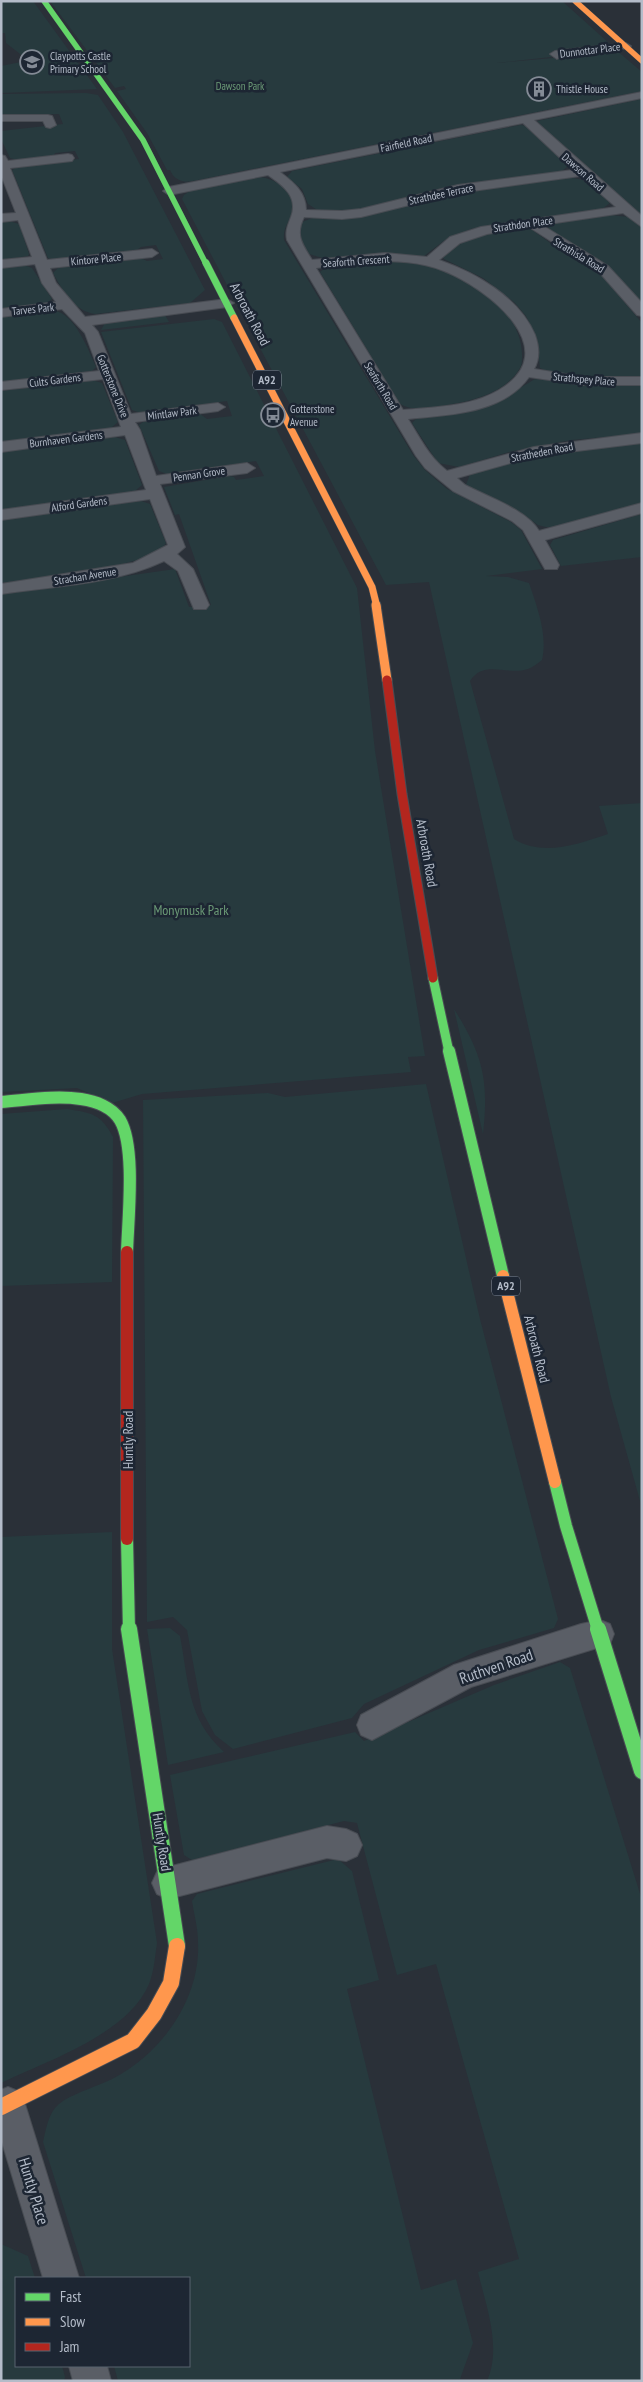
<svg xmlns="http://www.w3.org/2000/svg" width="643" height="2382" font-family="'PT Sans Narrow',sans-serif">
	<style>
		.green { fill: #273a3e }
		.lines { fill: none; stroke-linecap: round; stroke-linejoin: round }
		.street-casing { stroke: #484c53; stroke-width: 2 }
		.fast-far4-casing { stroke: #484c53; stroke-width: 6 }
		.fast-far3-casing { stroke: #484c53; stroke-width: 8 }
		.fast-far2-casing { stroke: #484c53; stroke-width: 11 }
		.fast-far1-casing { stroke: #484c53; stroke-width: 14 }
		.fast-casing { stroke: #484c53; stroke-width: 18 }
		.slow-far4-casing { stroke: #484c53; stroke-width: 6 }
		.slow-far3-casing { stroke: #484c53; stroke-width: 8 }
		.slow-far2-casing { stroke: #484c53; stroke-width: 11 }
		.slow-far1-casing { stroke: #484c53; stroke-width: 14 }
		.slow-casing { stroke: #484c53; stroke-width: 18 }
		.jam-far1-casing { stroke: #484c53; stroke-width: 11 }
		.jam-casing { stroke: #484c53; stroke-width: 14 }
		.street { fill: #5a5e66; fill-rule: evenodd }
		.fast-far4 { stroke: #63d668; stroke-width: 5.5 }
		.fast-far3 { stroke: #63d668; stroke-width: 7 }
		.fast-far2 { stroke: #63d668; stroke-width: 9 }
		.fast-far1 { stroke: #63d668; stroke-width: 12 }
		.fast { stroke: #63d668; stroke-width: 16 }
		.slow-far4 { stroke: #ff974d; stroke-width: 5.5 }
		.slow-far3 { stroke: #ff974d; stroke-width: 7 }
		.slow-far2 { stroke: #ff974d; stroke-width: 9 }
		.slow-far1 { stroke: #ff974d; stroke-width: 12 }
		.slow { stroke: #ff974d; stroke-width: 16 }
		.jam-far1 { stroke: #b3261e; stroke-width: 9 }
		.jam { stroke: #b3261e; stroke-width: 12 }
		.labels { text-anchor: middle; stroke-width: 5; stroke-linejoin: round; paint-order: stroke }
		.far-street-label { font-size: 11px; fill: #b4bcc9; stroke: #1d2633 }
		.far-poi-label { font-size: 11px; fill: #b4bcc9; stroke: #1d2633; text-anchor: start }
		.far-park-label { font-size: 11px; fill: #6b9a76; stroke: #1d2633 }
		.shield { fill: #1d2633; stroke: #878f9c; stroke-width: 1 }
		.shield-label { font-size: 12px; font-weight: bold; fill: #b4bcc9 }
		.street-label { font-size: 14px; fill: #b4bcc9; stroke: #1d2633 }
		.park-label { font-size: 14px; fill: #6b9a76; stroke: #1d2633 }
		.near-street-label { font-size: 16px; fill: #b4bcc9; stroke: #1d2633 }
	</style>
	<rect width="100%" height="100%" fill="#2a3038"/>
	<path class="green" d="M1,1H33L97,89L1,93V66L21,62L24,57L6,43L5,33H1Z
		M50,1H562L610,44L561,51L551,57L497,63L553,58L616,50L642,72V91L193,181C183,183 174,180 170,170H167L147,133L117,91L126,89L124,86L115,88Z
		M86,93L98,95L123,132L205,290L190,303L95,314C74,311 63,291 53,273L59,267L141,258L147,261L163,259L156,245L141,247L134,252L56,260L48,258L12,170L19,166L79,159L75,151L55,153L53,157L18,160L10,158L1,139V131L63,124L59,114L1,115V94Z
		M642,99V216L574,158L537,121Z
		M520,125L527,126L568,166L561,172L455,186L363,209L346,211H319L308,204L302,189L287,177L292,171Z
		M260,177C277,179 300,194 292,214C288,224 283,228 284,240L413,455L425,470L447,489L511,522L521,530L542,569L486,576L508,577L529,583C537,607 548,635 542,660C538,663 533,667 528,669C507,676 484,659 470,681L514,839C543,857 578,844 608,834L599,806L642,803V1508L611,1397L429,582L386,585L252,333L263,332L260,326L249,327L182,199L184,195L190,191Z
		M567,177L584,180L610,203L602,209L471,229L445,240L424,256L359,255L326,259L309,254C302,243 296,235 302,222L315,217L363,216L442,196Z
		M611,215L628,217L642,228V303L610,268L547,229L551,223Z
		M1,221H9L19,224L29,254L28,256L1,260Z
		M519,228L531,229L553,245L597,270L642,323V377H591L547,371L540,368L537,339L526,316L515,303L483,278L444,259L443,257C470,233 485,234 519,228Z
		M365,261C400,260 437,263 468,280C495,295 523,324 522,357C522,360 522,365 520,368C507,391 477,400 452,404C436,407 416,413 400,404L320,272L329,265Z
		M24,265L32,268L52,299L45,304L1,309V268Z
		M54,311C74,312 89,351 96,367L92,371L1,382V317Z
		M165,315L169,322L101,330L105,323Z
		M214,319L222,322L357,588L375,751L425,1056L408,1057L411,1072L142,1094L112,1103L77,1088L1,1092V594L175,569L189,607L211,605L179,514L175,515L164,487L229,476L234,477L236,480L264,476L256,461L167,474L159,471L139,425L143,422L200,414L207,419L232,416L227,401L141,413L132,410L101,332Z
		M535,379L604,386L642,385V434L571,440L509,452L459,467L438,463L412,423L417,418L497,402Z
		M92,380L102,383L118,422L111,428L1,443V391Z
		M115,437L125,440L142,485L135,491L1,510V452Z
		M642,443V503L555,527H546L538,525L524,515L466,485L470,474C529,457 581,449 642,443Z
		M141,501L150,504L166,543C153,568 31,579 1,583V520Z
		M642,514V557L561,566L550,545L553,540Z
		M454,1009C483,1055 489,1080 483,1134Z
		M426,1084L480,1319L558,1619L554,1628L479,1650L364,1704L352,1718L233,1749L215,1735L202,1711L187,1630L173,1617L147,1622L143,1100L268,1093L285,1097Z
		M67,1109C92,1113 101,1114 113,1137L112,1282L1,1286V1114Z
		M112,1532V1649L157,1943C155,1956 154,1972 149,1984C128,2034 47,2061 1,2083V1537Z
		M170,1628L180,1636C189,1683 187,1718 224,1752L168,1765L147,1629Z
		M560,1662L570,1668L642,1900V2381H487C502,2347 486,2306 478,2272L519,2259L436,1964L397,1975L357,1823L344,1821L192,1860L184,1855L170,1775L355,1732L364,1741L494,1685Z
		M338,1859L352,1871L379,1980L347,1989L421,2290L456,2279L473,2343L460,2379L118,2381L114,2366H189V2278H86L43,2142C46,2130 48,2113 59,2104C71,2094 99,2086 114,2078C162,2053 201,1998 198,1942C198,1928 194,1914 192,1901L197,1894Z
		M1,2244L28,2256L35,2278H16V2366H62L65,2377L64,2381H1Z"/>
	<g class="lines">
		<g class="street-casing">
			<path id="street" d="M626,43L631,46L630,48L562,56L557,59L550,54L555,51Z
				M642,92V98L534,120L642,216V227L623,213L542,225L608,266L642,303V316L637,315L599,272L529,227L487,234L460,243L439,260C476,273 519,297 535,335C539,346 540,359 534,369L584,377H642V385H584L529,377C503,414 448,415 408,419C420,438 429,457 447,471L534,447L642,433V443L536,456L457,478L465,485C486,496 527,510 539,531L642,503V513L545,540L559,565L557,569H545L523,530L512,521L453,491L425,468L416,456L287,240C285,231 288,225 291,217C299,196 282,185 268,175L169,195L163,191L169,187ZM523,123L573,170L458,185L361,209L342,211L306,210C306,192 293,182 280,172ZM580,176L616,207L481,227L450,237L427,257L385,253L312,260C302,244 295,235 304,217L342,219L361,217L458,193ZM369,261C395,261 420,261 444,271C487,288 567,350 499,390C470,407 435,407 403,410L316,268Z
				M1,115H48L52,116L56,125L50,128L46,127L43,121H1Z
				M68,154L72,155L74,158L72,161L10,168L47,260L152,249L158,253L152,257L50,268L56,283L85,317L227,299L234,303L227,307L92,325L98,332L131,414L218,403L225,407L218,411L135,422L140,430L156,476L247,463L255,468L247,473L160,484L185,547L177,554L193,569L209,605L206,609H194L178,571L164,561C115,584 55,586 1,594V584L133,563L168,545L150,499L1,520V510L146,490L125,435L1,452V442L121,427L103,379L1,390V382L99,371L85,333L62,309L1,317V309L56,302L42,283L35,264L1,268V260L32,257L18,220L1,222V214L16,213L1,175V155L5,156L8,161Z
				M600,1620L610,1624L614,1634L610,1644L471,1687L372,1740L361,1735L357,1725L361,1715L454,1665L581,1624Z
				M327,1826L346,1829L357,1834L362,1845L357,1856L346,1861L327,1858L168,1899L157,1894L152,1883L157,1872L168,1867Z
				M8,2087L20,2092L25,2104L79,2278H43L1,2139V2090Z
				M69,2366H107L111,2381H73Z"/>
		</g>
		<g class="fast-far4-casing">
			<path id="fast-far4" d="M44,1L143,140L206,264"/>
		</g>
		<g class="fast-far3-casing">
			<path id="fast-far3" d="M206,263L234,318"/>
		</g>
		<g class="fast-far2-casing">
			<path id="fast-far2" d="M433,978L449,1052"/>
		</g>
		<g class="fast-far1-casing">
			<path id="fast-far1" d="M449,1051L503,1276
				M1,1102C27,1100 55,1095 81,1099C95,1101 112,1107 120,1120C136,1147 128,1219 127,1252
				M555,1482L566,1526L598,1630
				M127,1539L129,1630"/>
		</g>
		<g class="fast-casing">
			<path id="fast" d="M129,1629L177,1946
				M598,1629L642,1771"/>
		</g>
		<g class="slow-far4-casing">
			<path id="slow-far4" d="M575,1L642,61"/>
		</g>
		<g class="slow-far3-casing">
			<path id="slow-far3" d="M234,318L372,587L377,607"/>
		</g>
		<g class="slow-far2-casing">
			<path id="slow-far2" d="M376,605L387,680"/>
		</g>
		<g class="slow-far1-casing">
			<path id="slow-far1" d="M503,1276L555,1482"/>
		</g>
		<g class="slow-casing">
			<path id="slow" d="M1,2107L133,2041L154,2014L171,1983L177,1946"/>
		</g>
		<g class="jam-far1-casing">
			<path id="jam-far1" d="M387,680L402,794L433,978"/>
		</g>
		<g class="jam-casing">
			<path id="jam" d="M127,1252V1539"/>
		</g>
		<use href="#street" class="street"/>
		<use href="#fast-far4" class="fast-far4"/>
		<use href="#fast-far3" class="fast-far3"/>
		<use href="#fast-far2" class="fast-far2"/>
		<use href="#fast-far1" class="fast-far1"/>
		<use href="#fast" class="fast"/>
		<use href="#slow-far4" class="slow-far4"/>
		<use href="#slow-far3" class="slow-far3"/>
		<use href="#slow-far2" class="slow-far2"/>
		<use href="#slow-far1" class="slow-far1"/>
		<use href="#slow" class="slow"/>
		<use href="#jam-far1" class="jam-far1"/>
		<use href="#jam" class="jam"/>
	</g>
	<defs>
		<g id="school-ring" transform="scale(1.25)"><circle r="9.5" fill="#1d2633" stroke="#848b96" stroke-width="1.5"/><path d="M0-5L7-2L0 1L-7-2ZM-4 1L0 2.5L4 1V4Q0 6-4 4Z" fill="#848b96"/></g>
		<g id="building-ring" transform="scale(1.25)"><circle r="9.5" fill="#1d2633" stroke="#848b96" stroke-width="1.5"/><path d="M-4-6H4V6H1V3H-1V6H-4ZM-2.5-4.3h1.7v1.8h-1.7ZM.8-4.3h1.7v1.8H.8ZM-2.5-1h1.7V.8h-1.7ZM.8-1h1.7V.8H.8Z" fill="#848b96"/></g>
		<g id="bus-ring" transform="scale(1.25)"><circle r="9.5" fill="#1d2633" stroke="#848b96" stroke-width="1.5"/><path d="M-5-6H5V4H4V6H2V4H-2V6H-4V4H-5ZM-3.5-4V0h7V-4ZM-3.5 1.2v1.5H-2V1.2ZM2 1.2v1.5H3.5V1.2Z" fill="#848b96"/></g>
	</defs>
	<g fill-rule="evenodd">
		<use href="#school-ring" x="32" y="62"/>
		<use href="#building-ring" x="539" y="89"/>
		<use href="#bus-ring" x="273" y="415"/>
	</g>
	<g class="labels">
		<g class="far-street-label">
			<text transform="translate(590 50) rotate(-7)" y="4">Dunnottar Place</text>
			<text transform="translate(406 143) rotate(-12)" y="4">Fairfield Road</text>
			<text transform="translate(583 172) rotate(41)" y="4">Dawson Road</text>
			<text transform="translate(441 194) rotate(-12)" y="4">Strathdee Terrace</text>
			<text transform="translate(523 224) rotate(-8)" y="4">Strathdon Place</text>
			<text transform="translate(579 255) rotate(31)" y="4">Strathisla Road</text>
			<text transform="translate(96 259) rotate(-6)" y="4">Kintore Place</text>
			<text transform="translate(356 261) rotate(-4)" y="4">Seaforth Crescent</text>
			<text transform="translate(33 309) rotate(-6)" y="4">Tarves Park</text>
			<text transform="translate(584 379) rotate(5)" y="4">Strathspey Place</text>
			<text transform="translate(55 380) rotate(-7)" y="4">Cults Gardens</text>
			<text transform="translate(113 386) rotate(68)" y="4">Gotterstone Drive</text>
			<text transform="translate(381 386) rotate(59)" y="4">Seaforth Road</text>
			<text transform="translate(172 413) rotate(-7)" y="4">Mintlaw Park</text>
			<text transform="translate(66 439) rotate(-7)" y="4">Burnhaven Gardens</text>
			<text transform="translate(542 452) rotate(-11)" y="4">Stratheden Road</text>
			<text transform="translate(199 474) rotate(-8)" y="4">Pennan Grove</text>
			<text transform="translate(79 504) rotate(-8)" y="4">Alford Gardens</text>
			<text transform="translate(85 576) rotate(-9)" y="4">Strachan Avenue</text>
		</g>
		<g class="far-poi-label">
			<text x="50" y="60">Claypotts Castle<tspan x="50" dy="13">Primary School</tspan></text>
			<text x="556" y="93">Thistle House</text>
			<text x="290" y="413">Gotterstone<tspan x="290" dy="13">Avenue</tspan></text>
		</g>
		<g class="far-park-label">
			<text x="240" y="90">Dawson Park</text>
		</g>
		<g class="shield">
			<rect x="253" y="370.5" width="28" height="19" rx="4"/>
			<rect x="492" y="1276.5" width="28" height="19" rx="4"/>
		</g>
		<g class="shield-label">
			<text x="267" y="384">A92</text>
			<text x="506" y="1290">A92</text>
		</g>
		<g class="street-label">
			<text transform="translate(250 314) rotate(62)" y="5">Arbroath Road</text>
			<text transform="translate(427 853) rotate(80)" y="5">Arbroath Road</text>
			<text transform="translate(537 1349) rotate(76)" y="5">Arbroath Road</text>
			<text transform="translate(128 1440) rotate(-90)" y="5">Huntly Road</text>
			<text transform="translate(162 1842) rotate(81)" y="5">Huntly Road</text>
		</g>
		<g class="park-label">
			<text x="191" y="915">Monymusk Park</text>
		</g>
		<g class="near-street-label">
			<text transform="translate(496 1666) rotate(-19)" y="6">Ruthven Road</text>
			<text transform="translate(34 2191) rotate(73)" y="6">Huntly Place</text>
		</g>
	</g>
	<rect width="643" height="2382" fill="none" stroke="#b4bcc9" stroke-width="5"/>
	<rect x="15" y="2277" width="175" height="90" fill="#1d2633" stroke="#59626f"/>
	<rect x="25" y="2293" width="25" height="8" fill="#63d668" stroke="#59626f"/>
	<text x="60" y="2302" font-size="15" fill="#b4bcc9">Fast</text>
	<rect x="25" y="2318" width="25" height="8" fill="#ff974d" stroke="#59626f"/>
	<text x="60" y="2327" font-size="15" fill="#b4bcc9">Slow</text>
	<rect x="25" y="2343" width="25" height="8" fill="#b3261e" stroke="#59626f"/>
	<text x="60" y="2352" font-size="15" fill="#b4bcc9">Jam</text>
</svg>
